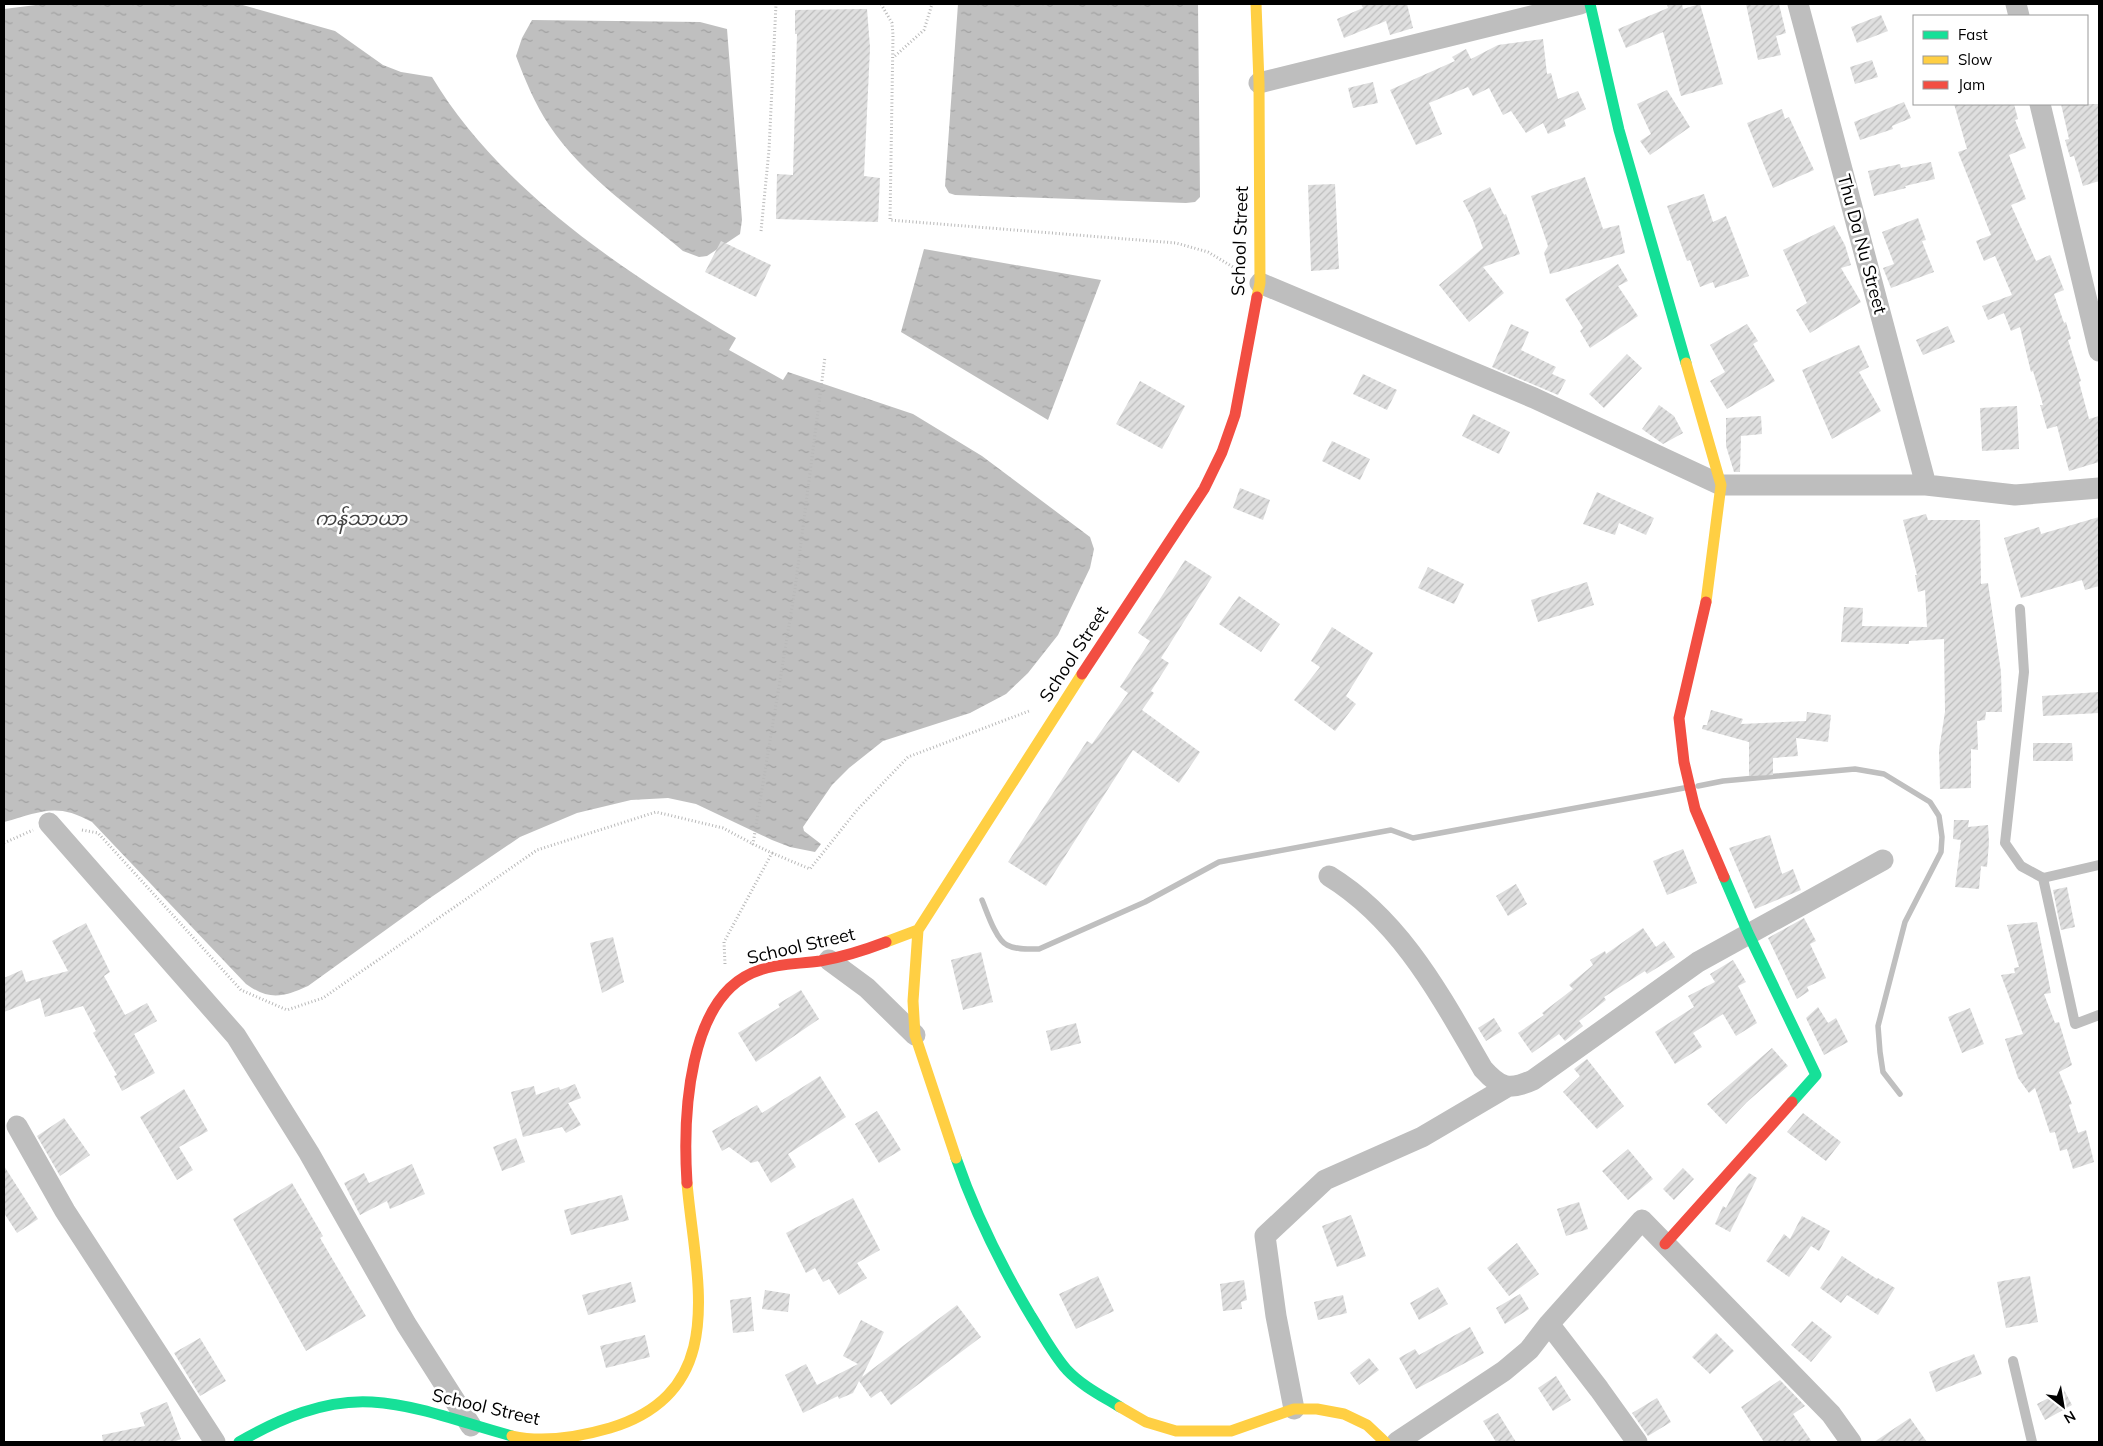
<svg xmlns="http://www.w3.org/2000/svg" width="2103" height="1446" font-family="Mulish,'Noto Sans Myanmar',sans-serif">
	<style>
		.water { fill: url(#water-ripples) }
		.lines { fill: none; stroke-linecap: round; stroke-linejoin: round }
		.stream { stroke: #bfbfbf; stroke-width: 5.5 }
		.building { fill: url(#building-hatch) }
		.path { stroke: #b9b9b9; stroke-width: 3; stroke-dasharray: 1 2.5; stroke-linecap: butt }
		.lane { stroke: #bebebe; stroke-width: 10 }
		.street { stroke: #bebebe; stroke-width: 21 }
		.fast { stroke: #16e098; stroke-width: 11 }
		.slow { stroke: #ffcf43; stroke-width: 11 }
		.jam { stroke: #f24e42; stroke-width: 11 }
		.labels { text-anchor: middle; stroke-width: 5; stroke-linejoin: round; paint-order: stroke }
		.street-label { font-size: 18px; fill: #000; stroke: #fff }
		.water-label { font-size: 19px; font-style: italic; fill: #444; stroke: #fff }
	</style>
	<defs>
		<pattern id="water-ripples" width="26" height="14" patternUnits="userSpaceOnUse" patternTransform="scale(1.25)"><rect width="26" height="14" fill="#bfbfbf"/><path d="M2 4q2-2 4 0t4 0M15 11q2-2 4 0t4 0" fill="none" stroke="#a2a2a2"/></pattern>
		<pattern id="building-hatch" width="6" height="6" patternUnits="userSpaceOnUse" patternTransform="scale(1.25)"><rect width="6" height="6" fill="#dfdfdf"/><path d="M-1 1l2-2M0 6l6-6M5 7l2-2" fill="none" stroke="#bebebe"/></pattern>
	</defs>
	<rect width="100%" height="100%" fill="#fff"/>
	<path class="water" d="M44,4H239L335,31L383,65L401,72L432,77C500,190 624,272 736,338L729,350L783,380L788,372L913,414L982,456L1090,537L1094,549L1090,568L1058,635L1028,673L1006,694L970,713L883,741L849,768L832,785L803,827L804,831L821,844L815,852L790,847L772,840L696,804L668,798L631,800L577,813L520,837L430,898L308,986C283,997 270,1001 246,984L92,822C56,802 41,812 4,822V9Z
		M958,4H1198L1200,197L1195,202L1186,203L955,195L949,193L945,186Z
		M532,20L700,22L727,29L742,220L740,234L707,256L699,257L683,251C638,213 582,175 549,125C535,104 525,80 516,56L522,38Z
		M924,249L1101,280L1048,420L901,332Z"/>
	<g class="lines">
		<path class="stream" d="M1698,786L1723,781L1855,769L1884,774L1930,802L1939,816L1942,837L1941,852L1905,922L1878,1026L1880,1052L1883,1072L1900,1094
			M982,900C987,912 996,940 1007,945C1016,950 1029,949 1039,949L1145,902L1219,862L1391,830L1413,838L1684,788"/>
	</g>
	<path class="building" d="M1361,4H1407L1413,28L1390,35L1386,21L1344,38L1337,19L1363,8Z
		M1667,4H1682L1683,9L1700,4L1723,84L1681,96L1663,32L1626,48L1618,29L1668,8Z
		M1746,4H1779L1786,33L1776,36L1781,55L1758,60Z
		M867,9L870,48L864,176L880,178L878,222L776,219L777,174L793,175L797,34H795V10Z
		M1881,15L1888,31L1857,43L1851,27Z
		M1543,39L1547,74L1551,73L1558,99L1578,91L1586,109L1564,120L1566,126L1548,134L1543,123L1526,133L1511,111L1503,115L1489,88L1473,96L1468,87L1429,103L1442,134L1416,145L1390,90L1455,61L1452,57L1466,49L1471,59L1498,45Z
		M1872,60L1878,77L1855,84L1850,67Z
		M1373,82L1378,103L1353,108L1348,88Z
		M1667,90L1690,127L1650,155L1640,141L1651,134L1637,104Z
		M1904,102L1911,118L1892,126L1893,129L1860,140L1854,122Z
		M1954,104H2014L2018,119L2015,120L2026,148L2009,155L2026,199L2011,205L2036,261L2050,255L2064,290L2054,294L2064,323L2066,322L2071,339L2068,340L2081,381L2079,382L2089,419L2099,416V462L2069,471L2057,426L2047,429L2040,405H2043L2033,371L2031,372L2020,327L2011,331L2004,313L1988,320L1982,306L2012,295L1995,256L1984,261L1976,241L1991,235L1958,152L1967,149Z
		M2061,104H2099V181L2083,186L2074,156L2070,157L2065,140L2069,139Z
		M1782,109L1785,119L1789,117L1814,170L1773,188L1747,123Z
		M1931,162L1935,179L1905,186L1906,188L1874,196L1868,171L1900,164L1901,168Z
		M1585,177L1603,229L1619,225L1625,253L1550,274L1544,253L1548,246L1531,196Z
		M1335,184L1339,269L1311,271L1308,185Z
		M1490,187L1504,215L1506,214L1520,254L1483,267L1504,293L1469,322L1439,285L1483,248L1473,220L1463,201Z
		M1704,194L1713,222L1726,216L1749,276L1715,288L1713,282L1700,287L1690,260L1687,261L1667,206Z
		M1918,218L1926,240L1922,241L1934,272L1891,288L1883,268L1894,264L1882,232Z
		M1834,225L1845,245L1851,265L1841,268L1861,302L1810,333L1796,310L1807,303L1783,250Z
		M721,241L771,265L756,297L705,272Z
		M1618,264L1628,281L1618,286L1638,316L1590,348L1580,331L1583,328L1565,299Z
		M1511,324L1529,332L1521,350L1556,367L1552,374L1566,380L1558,395L1492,367Z
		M1747,324L1758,341L1753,344L1775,381L1727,409L1710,381L1725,372L1710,345Z
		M1948,326L1955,342L1923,355L1916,340Z
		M1859,345L1869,367L1859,372L1881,411L1832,439L1802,370Z
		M1627,354L1642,368L1604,408L1589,394Z
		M1363,374L1397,390L1387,410L1353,394Z
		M1140,381L1185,406L1162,449L1116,424Z
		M1659,405L1674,416L1683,433L1663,444L1642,429Z
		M2017,406L2019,449L1982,451L1980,408Z
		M1473,414L1510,432L1499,454L1462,436Z
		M1761,416L1762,434L1741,436L1740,472H1734L1726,446V418Z
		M1332,441L1370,459L1360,480L1322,461Z
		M1240,488L1270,500L1263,520L1233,508Z
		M1597,492L1654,518L1646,535L1619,523L1615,535L1583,524Z
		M1926,514L1928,520H1980L1981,584L1988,583L2001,672L2002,712H1986L1985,720L1977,721L1978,750L1971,749V788L1940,789L1939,750L1945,712L1944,639L1909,641V644L1841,642L1844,607L1863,608L1862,626L1927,627L1925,590L1918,592L1915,575H1917L1903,520Z
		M2099,517V586L2085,590L2082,580L2021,598L2004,538L2039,527L2041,534Z
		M1185,560L1212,577L1161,658L1169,663L1151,691L1154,693L1142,710L1200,752L1179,783L1133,750L1046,886L1008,862L1087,741L1092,744L1128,693L1120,687L1150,641L1138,633Z
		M1428,567L1464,584L1454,604L1418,588Z
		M1587,582L1594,605L1538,622L1531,600Z
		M1239,596L1280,624L1261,652L1219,624Z
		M1332,627L1373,653L1346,696L1356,704L1335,731L1294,700L1320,667L1311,661Z
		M2099,692V713L2043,716L2042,696Z
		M1711,710L1743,719L1741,724L1806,721L1807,712L1831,715L1828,742L1796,738L1798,756L1773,758V775L1749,776V742L1702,729L1703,725H1707Z
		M2033,743H2072L2073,761H2033Z
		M1954,820H1969L1968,827L1988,825L1989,842L1987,867L1981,866L1979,889L1955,887L1961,840L1953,839Z
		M1770,835L1782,874L1793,869L1801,890L1755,909L1729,848Z
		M1683,849L1697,883L1667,895L1653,861Z
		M1516,884L1527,904L1508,916L1496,896Z
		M2067,887L2075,927L2061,930L2053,890Z
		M1804,918L1816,941L1810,944L1826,978L1807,987L1809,991L1797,999L1768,938Z
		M2037,922L2051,993L2044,994L2055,1023L2059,1022L2072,1065L2059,1072L2072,1104L2069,1105L2078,1133L2086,1130L2094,1162L2073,1169L2067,1149L2060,1151L2055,1132L2050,1133L2035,1088L2029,1093L2018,1078L2005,1039L2023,1034L2001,975L2015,973L2014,968L2019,967L2007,925Z
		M86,923L110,972L104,976L125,1015L147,1003L157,1021L134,1034L155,1073L122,1091L114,1076L117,1075L93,1033L96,1031L83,1006L45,1017L40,998L4,1012V978L22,970L26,982L68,971L52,941Z
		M1643,928L1656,947L1664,941L1675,957L1647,974L1645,971L1604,997L1606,1000L1579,1021L1583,1026L1565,1041L1559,1034L1532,1053L1518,1033L1544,1015L1542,1013L1573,989L1569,985L1593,965L1590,960L1605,951L1606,954Z
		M613,937L624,982L602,993L590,943Z
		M981,952L993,1002L963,1010L951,960Z
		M1733,960L1746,982L1738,986L1757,1023L1736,1036L1723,1014L1693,1033L1702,1047L1675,1064L1655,1032L1694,1007L1688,996L1715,982L1710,974Z
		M801,990L819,1019L756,1062L738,1033L780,1007L778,1004Z
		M1818,1007L1828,1023L1836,1018L1848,1042L1824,1055L1806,1018Z
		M1970,1008L1984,1044L1962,1053L1948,1017Z
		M1494,1018L1502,1031L1486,1041L1478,1028Z
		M1076,1023L1081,1043L1051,1051L1046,1031Z
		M1772,1048L1788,1066L1747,1102L1726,1124L1707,1104Z
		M1587,1059L1624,1106L1597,1129L1563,1092L1580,1076L1574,1069Z
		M820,1076L846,1117L788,1154L796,1167L771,1183L758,1161L751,1163L729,1147L722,1151L712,1131L757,1105L762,1113Z
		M575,1084L581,1098L568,1103L581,1125L566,1133L562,1127L523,1137L511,1092L534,1086L536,1095L559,1087L560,1090Z
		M184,1089L208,1131L179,1147L193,1170L177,1180L140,1117Z
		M877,1111L901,1150L879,1163L855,1124Z
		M1803,1113L1841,1142L1826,1161L1787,1132Z
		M64,1118L90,1155L60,1176L37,1136Z
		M516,1138L525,1162L502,1171L493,1147Z
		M1628,1149L1653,1179L1628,1200L1602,1171Z
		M412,1164L425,1194L390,1209L387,1201L360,1215L344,1183L364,1173L369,1183Z
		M4,1166L38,1219L17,1233L4,1213Z
		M1683,1168L1694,1179L1674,1200L1663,1189Z
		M1749,1173L1757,1178L1730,1232L1715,1224L1723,1206L1726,1208L1737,1187Z
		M292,1183L323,1236L320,1238L366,1316L306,1351L233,1219Z
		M622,1195L629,1220L571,1235L564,1210Z
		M853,1198L880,1250L857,1263L867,1278L839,1295L829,1279L823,1282L815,1268L806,1273L786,1233Z
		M1579,1202L1588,1229L1566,1236L1557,1209Z
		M1351,1215L1366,1256L1337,1267L1322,1226Z
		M1802,1216L1830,1231L1819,1251L1811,1246L1789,1277L1766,1261L1784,1234L1790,1239Z
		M1517,1243L1539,1274L1509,1296L1487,1268Z
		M1842,1256L1877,1279L1878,1278L1895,1288L1878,1315L1847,1295L1841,1303L1820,1288Z
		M1098,1276L1114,1311L1076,1329L1059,1294Z
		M2030,1276L2038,1322L2006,1328L1997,1282Z
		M1244,1280L1247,1300L1241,1302L1242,1309L1223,1311L1220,1284Z
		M631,1282L636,1302L588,1315L582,1295Z
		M1438,1287L1448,1304L1419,1320L1410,1303Z
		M765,1290L790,1294L788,1312L762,1309Z
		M1520,1294L1529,1309L1505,1324L1496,1308Z
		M1343,1295L1347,1313L1318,1320L1314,1302Z
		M751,1297L754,1331L733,1333L730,1300Z
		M957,1305L981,1337L891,1405L881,1391L871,1398L859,1381L853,1393L839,1399L838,1396L803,1413L785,1375L806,1364L817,1385L858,1364L843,1356L861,1320L884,1332L862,1377Z
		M1812,1321L1832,1337L1811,1362L1791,1345Z
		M1470,1327L1484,1353L1416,1389L1399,1358L1415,1349L1419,1355Z
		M1716,1333L1734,1351L1710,1374L1692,1357Z
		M645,1335L650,1357L606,1368L600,1346Z
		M200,1338L226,1381L200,1396L174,1353Z
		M1974,1354L1982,1374L1936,1392L1929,1372Z
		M1369,1358L1379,1370L1359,1385L1350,1373Z
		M1556,1376L1571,1400L1553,1411L1538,1388Z
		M1780,1380L1805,1406L1793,1414L1812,1442H1764L1741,1407Z
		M2064,1390L2072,1405L2045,1420L2037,1404Z
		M1657,1398L1671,1422L1648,1436L1632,1413Z
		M167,1402L181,1439L173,1442H103L102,1435L145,1426L140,1413Z
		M1498,1413L1516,1442H1496L1483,1421Z
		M1910,1418L1927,1442H1874Z"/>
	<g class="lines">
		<path class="path" d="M881,4L892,23L893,35L890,220L1176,243L1208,252L1238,270
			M895,56L924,30L932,4
			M761,231L769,150L776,4
			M82,830L98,833L241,990L287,1010L323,998L537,850L656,812L723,828L753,844
			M4,843L33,830
			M772,853L810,869L857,810L908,757L1029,711
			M725,964L724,942L772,853L753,844L795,589L825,357"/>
		<path class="lane" d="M2020,609L2024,672L2005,843L2021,866L2043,878L2099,865
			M2043,878L2075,1024L2099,1015
			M2013,1361L2032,1442"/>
		<path class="street" d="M1798,4L1926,485
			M2016,4L2019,16
			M1259,83L1580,4
			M2040,104L2099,351
			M1260,283L1534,398L1721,485H1926L2015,495L2099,488
			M49,823L236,1036L309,1153L406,1324L471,1426
			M1329,876C1402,921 1441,997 1483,1069C1500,1088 1509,1091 1533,1080L1698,962L1883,860
			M829,960L867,988L915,1035
			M17,1126L65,1211L215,1442
			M1549,1324L1599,1389L1637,1442
			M1294,1409L1276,1316L1265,1236L1325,1180L1422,1137L1507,1087
			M1397,1442L1504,1371L1529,1350L1549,1324L1642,1220L1831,1414L1851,1442"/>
		<path class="fast" d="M1590,4L1619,130L1686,363
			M1724,877L1748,933L1816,1075L1792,1102
			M956,1158C976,1216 1000,1264 1031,1316C1043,1335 1053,1354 1067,1370C1082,1386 1102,1396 1120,1407
			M239,1442C279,1419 325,1399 372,1402C420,1405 466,1424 512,1436"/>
		<path class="slow" d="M1256,4L1259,83L1260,283L1257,297
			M1686,363L1721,485L1706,602
			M918,930L913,1001L915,1035L956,1158
			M886,942L918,930L1082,674
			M1120,1407L1146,1422L1176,1431H1231L1294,1409H1317L1344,1414L1367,1425L1385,1442
			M512,1436C544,1443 579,1437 610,1428C732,1391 695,1278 687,1183"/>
		<path class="jam" d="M1706,602L1679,718L1684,762L1695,809L1724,877
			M1082,674L1204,489L1222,452L1235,415L1257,297
			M687,1183C683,1120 686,993 760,970C779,963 800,964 820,961C843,957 865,950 886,942
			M1665,1244L1792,1102"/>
	</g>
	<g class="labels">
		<g class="street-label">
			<text transform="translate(1240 241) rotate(-88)" y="6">School Street</text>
			<text transform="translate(1862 244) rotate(75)" y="6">Thu Da Nu Street</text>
			<text transform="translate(1074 654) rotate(-57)" y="6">School Street</text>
			<text transform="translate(801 946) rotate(-13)" y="6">School Street</text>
			<text transform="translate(486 1407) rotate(13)" y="6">School Street</text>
		</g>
		<g class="water-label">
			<text x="361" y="525">ကန်သာယာ</text>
		</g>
	</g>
	<rect width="2103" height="1446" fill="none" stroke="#000000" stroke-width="10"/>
	<rect x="1913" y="15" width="175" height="90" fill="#ffffff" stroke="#999999"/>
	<rect x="1923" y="31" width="25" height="8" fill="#16e098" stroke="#999999"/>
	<text x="1958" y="40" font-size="15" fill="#000000">Fast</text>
	<rect x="1923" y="56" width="25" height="8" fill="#ffcf43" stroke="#999999"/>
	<text x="1958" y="65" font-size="15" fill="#000000">Slow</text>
	<rect x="1923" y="81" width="25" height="8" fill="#f24e42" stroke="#999999"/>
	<text x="1958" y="90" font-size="15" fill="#000000">Jam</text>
	<g transform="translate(2063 1406) rotate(149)" stroke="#ffffff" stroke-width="4" paint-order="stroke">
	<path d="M0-4L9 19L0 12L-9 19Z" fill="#000000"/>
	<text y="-8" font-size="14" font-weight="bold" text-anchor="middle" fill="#000000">N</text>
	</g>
</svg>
